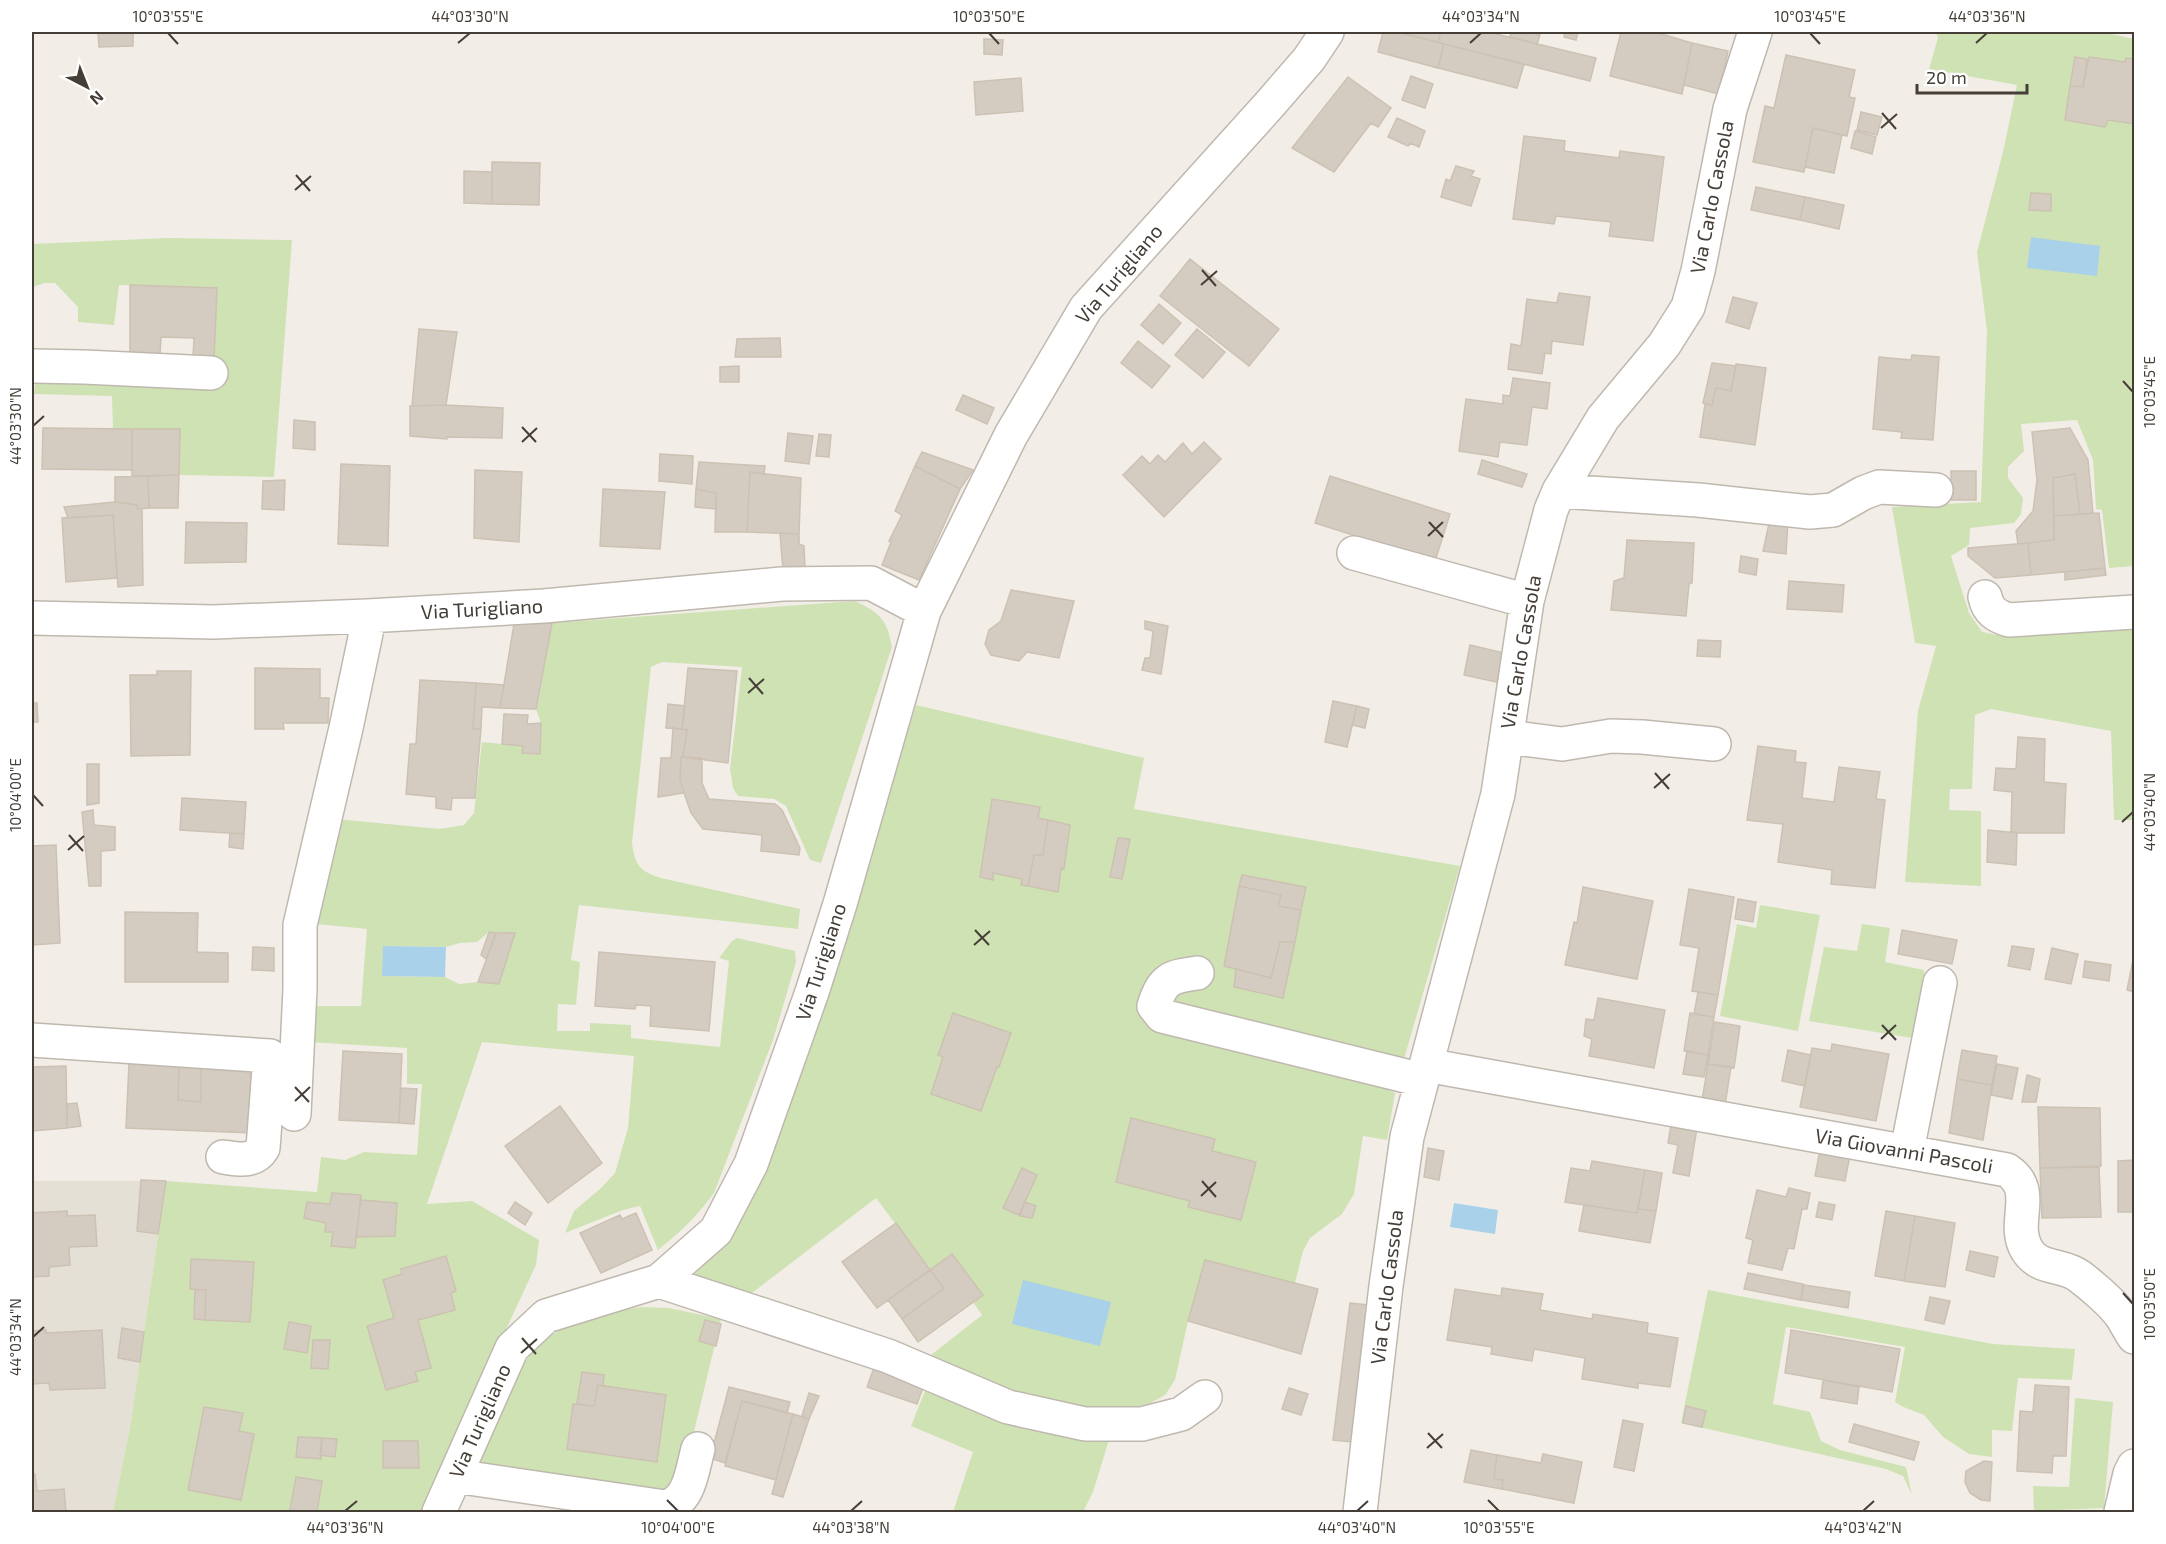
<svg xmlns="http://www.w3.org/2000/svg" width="2166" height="1544" font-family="'Exo 2',sans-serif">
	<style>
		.residential { fill: #e5e0d6 }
		.green { fill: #cfe2b4; fill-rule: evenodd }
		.water { fill: #a9d1e9 }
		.building { fill: #d5ccc1; stroke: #ccc1b2; stroke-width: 1.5 }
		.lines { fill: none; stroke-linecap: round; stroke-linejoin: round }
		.minor-casing { stroke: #bfb8ae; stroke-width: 36 }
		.minor { stroke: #fff; stroke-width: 33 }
		.ticks { fill: none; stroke: #443e37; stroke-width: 2 }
		.labels { text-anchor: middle; stroke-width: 6; stroke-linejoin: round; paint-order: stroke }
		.street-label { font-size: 20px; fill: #443e37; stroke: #fff }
		.neatline { fill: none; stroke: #443e37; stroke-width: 2 }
		.ticks-label { font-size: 15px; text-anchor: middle; fill: #443e37 }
	</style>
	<rect width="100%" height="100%" fill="#f2eee7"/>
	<path class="residential" d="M32,1181H166L130,1428L113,1512H32Z"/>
	<path class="green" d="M1936,32H2102L2134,39V566L2109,568L2102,510L2096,509L2093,460L2077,420L2021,424L2024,451L2008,467V478L2023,498L2021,514L2014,523L1970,528L1969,545L1951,556L1969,613L1982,632L1998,635L2134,622V820H2114L2111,731L1991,709L1975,715L1972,789H1950L1949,810L1981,811V886L1905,882L1918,711L1936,646L1915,643L1892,507L1981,502L1987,331L1977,252L2003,152L2017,85L1929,69L1938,38Z
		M168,238L292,240L274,477L179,475L180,429H113L112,396L34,394L36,375L225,381V363L214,359L217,288L119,285L114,325L78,322V307L55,283H45L32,287V244Z
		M855,601C880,613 887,619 892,647L821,863L810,860L786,806L774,799L738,796L733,788L730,769L742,667L662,662L651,667L632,843C635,866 640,871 661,878L800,909L798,929L579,905L571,960L580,962L576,1005L558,1004L557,1031H590V1023L631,1025V1038L720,1047L729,961L719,958L732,941L737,938L795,951L796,962L773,1040L714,1193C698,1215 680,1233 658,1250L640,1206L623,1210L565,1233L574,1211L601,1188L615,1173L628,1128L634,1056L482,1042L427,1204L472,1201L539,1240L536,1265L421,1512H113L130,1428L166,1181L317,1192L321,1157L345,1160L364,1152L417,1155L422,1084H407V1048L308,1042L309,1006H361L367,929L317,924L336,819L440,829L464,825L474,813L482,742L523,746V753L540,754L541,723L536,709L552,623ZM489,932L515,934L499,984L478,982L459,984L445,977L383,976V946L446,947L460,943L477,942Z
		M916,705L1144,758L1134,809L1460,866L1404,1059L1389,1057L1382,1087L1395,1093L1387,1140L1363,1136L1354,1194L1342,1214L1310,1238L1303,1251L1295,1283L1205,1260L1188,1321L1175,1380L1165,1395L1149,1404L1119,1412L1051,1405L922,1362L982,1315L973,1302L982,1294L952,1254L930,1270L876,1198L748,1296L691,1278L721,1248L847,930Z
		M1760,905L1820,915L1798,1031L1720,1016L1737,924L1756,928Z
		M1862,924L1890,928L1885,962L1924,970L1926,1009L1918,1039L1809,1021L1824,947L1857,951Z
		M1708,1290L1993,1344L2075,1349L2072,1380L2018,1378L2012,1431L1992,1430V1457L1969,1454L1943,1437L1924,1415L1901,1406L1895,1402L1905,1347L1786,1327L1773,1404L1810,1412L1821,1441L1840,1450L1906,1467L1912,1495L1903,1476L1886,1469L1681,1423Z
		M642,1307L669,1308L721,1319L685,1469L674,1495L480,1469V1461C497,1412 513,1358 561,1329C583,1316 616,1311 642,1307Z
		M925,1391L1078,1440H1109L1093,1492L1083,1512H953L973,1452L911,1426Z
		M2075,1398L2113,1402L2104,1508L2034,1511L2033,1486L2069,1487Z"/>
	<path class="water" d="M2031,237L2100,246L2097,276L2027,268Z
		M383,946L446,947L445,977L382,976Z
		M1454,1203L1498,1210L1495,1234L1450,1227Z
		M1023,1280L1111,1302L1100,1346L1012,1324Z"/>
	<path class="building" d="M98,32H133V46L99,47Z
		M1383,32H1397L1444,44L1438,68L1378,52Z
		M1397,32H1441L1438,42Z
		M1441,32H1488L1596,58L1590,81L1444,44L1438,42Z
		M1511,32H1527L1540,35L1537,44L1510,37Z
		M1565,32H1578L1576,40L1564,37Z
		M1621,32H1655L1692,43L1682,94L1610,76Z
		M984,39L1003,40L1002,55L984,54Z
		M1692,43L1728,51L1719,94L1684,85Z
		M1444,44L1524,64L1517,88L1438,68Z
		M1786,55L1855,70L1849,97L1855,98L1847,136L1813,128L1804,172L1753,162L1765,106L1774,108Z
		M2075,57L2087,59L2083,87L2070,86Z
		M2089,57L2125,62L2126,58L2134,59V124L2108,120L2105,127L2065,120L2070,86L2083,87Z
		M1411,76L1433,84L1425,108L1402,100Z
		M1348,77L1391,108L1378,127L1371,123L1334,172L1292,148Z
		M1021,78L1023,111L976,115L974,82Z
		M1861,112L1882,117L1877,135L1857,130Z
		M1397,118L1425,131L1419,147L1410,143L1408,146L1388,137Z
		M1813,128L1842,135L1834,173L1805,167Z
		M1855,131L1876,137L1872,154L1851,148Z
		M1524,136L1565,141L1564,151L1619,158L1620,151L1664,157L1653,241L1609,236L1611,222L1556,216L1554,224L1513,219Z
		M492,162L540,163L539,205L492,204Z
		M1456,166L1474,171L1471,176L1480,179L1471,206L1441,197L1446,179L1450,181Z
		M464,171L492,172V204L464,203Z
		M1756,187L1805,197L1800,220L1751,210Z
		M2031,193L2051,194V211L2029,210Z
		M1805,197L1844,205L1839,229L1800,220Z
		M1190,259L1279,329L1249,366L1160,296Z
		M130,285L217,288L214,359L193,358L194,338L161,337L160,355L130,353Z
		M1559,293L1590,297L1583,345L1552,341L1551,354L1545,353L1542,374L1508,369L1511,344L1521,346L1527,299L1557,303Z
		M1733,297L1757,303L1749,329L1726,322Z
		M1159,304L1181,323L1163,344L1141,325Z
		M419,329L457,332L446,405L412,406Z
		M1197,329L1225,352L1203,378L1175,355Z
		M780,338L781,357H735L737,339Z
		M1138,341L1170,366L1152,388L1121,363Z
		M1912,355L1939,357L1933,440L1901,438L1902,432L1873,429L1879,357L1911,360Z
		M1712,363L1736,366L1731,391L1716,388L1712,405L1703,403Z
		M1736,364L1766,368L1755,445L1700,437L1705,404L1712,405L1716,388L1731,391Z
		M739,366V382H720V367Z
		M1513,378L1550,383L1547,409L1532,407L1527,445L1500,442L1498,457L1459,451L1466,399L1503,404V395L1510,396Z
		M963,395L994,408L987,424L956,410Z
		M446,405L503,408L502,438L447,437V439L410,436V406Z
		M294,420L315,422V450L293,448Z
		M43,428L132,429V470L42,469Z
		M2070,428L2088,460L2093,513L2080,514L2075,474L2053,478L2054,540L2018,544L2016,531L2033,511L2037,480L2032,432Z
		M132,429H180L179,475L132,476Z
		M788,433L813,436L809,464L785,461Z
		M819,434L831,435L829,457L816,456Z
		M1204,442L1221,459L1164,517L1123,475L1142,456L1150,464L1158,455L1165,462L1183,443L1192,454Z
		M922,452L973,470L960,489L915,466Z
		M660,454L693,456L692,484L659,481Z
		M1482,460L1527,474L1522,487L1478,474Z
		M699,462L765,466L764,474L750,472L747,532H715L716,493L696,489Z
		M341,464L390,466L388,546L338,544Z
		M915,466L960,489L919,580L882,565L891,542L889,541L902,515L895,511Z
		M475,470L522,472L519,542L474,538Z
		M1951,471H1976V500H1951Z
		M750,472L801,478L799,534L747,532Z
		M2075,474L2080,514L2054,516L2053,478Z
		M179,475L178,508H149L148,476Z
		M148,476L149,508L137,509V505L115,502V477Z
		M1330,476L1450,514L1435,561L1315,523Z
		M285,480L284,510L262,509L263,481Z
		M603,489L665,492L660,549L600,546Z
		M696,489L716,493V509L695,507Z
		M115,502L137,505V509H142L143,585L118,587L113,515L68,518L64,507Z
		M2099,513L2105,568L2031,575L2028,543L2054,540V516Z
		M113,515L117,578L66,582L62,518Z
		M1770,519L1788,520L1786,554L1763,551Z
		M186,522L247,523L246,562L185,563Z
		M780,533L799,534V544L804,546L805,569L783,570Z
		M1627,540L1694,543L1692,583L1689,584L1686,616L1611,610L1614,581L1624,578Z
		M2028,543L2031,575L1995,578L1968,556V548Z
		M1741,556L1758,559L1756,575L1739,572Z
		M2105,568L2106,575L2065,580V572Z
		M1789,581L1844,585L1842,612L1787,609Z
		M1011,590L1074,601L1059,658L1027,652L1019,661L991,655L985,644L989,630L1001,621Z
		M1145,621L1168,626L1161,674L1142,670L1145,658H1150L1153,631L1145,629Z
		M552,623L536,709L500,708L514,624Z
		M1698,640L1721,641L1720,657L1697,656Z
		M1470,645L1504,653L1497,682L1464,675Z
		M255,668L320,669V698H329L328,723H283L284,729H255Z
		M688,668L737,671L728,763L683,757L687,730L682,729Z
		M157,671H191L190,755L131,756L130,675H157Z
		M420,680L476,683L473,729H481L475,798H452L451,810L436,808V797L406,794L410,744H416Z
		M476,683L504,685L500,708L482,707L481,729H473Z
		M1333,701L1357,706L1347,747L1325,742Z
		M32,703H37L38,722H32Z
		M668,704L685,706L682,729L666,728Z
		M1357,706L1369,709L1365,728L1352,725Z
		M504,714L528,715L527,724L541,723L540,754L522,753L523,746L502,744Z
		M673,728L687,730L683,757H681L680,780L684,793L658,797L661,758H671Z
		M2018,737L2045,739L2044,782L2066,784L2064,833H2017L2011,831L2012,792L1994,790L1996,768L2016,769Z
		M1758,746L1796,751L1795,762L1806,763L1802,798L1834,802L1839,767L1880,772L1876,799L1885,800L1875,888L1831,884L1832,870L1778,862L1783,824L1747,820Z
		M681,757L702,758V783L709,799L775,804L782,810L800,848L799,855L761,851L762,835L703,829L691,813L684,793L680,780Z
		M87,764H99V803L87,805Z
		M182,798L246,802L244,834L180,830Z
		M992,799L1040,807L1038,818L1048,820L1043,855H1034L1028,886L1021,885L1022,879L993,873V880L980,877Z
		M93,810L94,825L115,827V850L101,851V886H89L82,812Z
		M1048,820L1070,825L1064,869L1061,868L1058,892L1028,886L1034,855H1043Z
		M1988,830L2017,833L2016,865L1987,862Z
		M230,833L244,834L243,849L229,847Z
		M1118,838L1130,839L1122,879L1110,877Z
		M56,845L60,943L32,945V846Z
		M1242,875L1306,887L1301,910L1278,906L1281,895L1239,886Z
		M1239,886L1281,895L1278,906L1301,910L1295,942H1280L1271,978L1224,966Z
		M1583,887L1653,901L1637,979L1565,965L1574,922L1577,923Z
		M1689,889L1734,897L1718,995L1692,991L1699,948L1680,945Z
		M1738,899L1756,902L1753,922L1735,919Z
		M125,912L198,913L197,952L228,953V982H125Z
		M1902,930L1957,940L1952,964L1898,954Z
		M489,932L496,933L486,959L481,955Z
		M496,933H515L499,984L478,982Z
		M1280,942H1295L1283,998L1234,987L1236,969L1271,978Z
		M2012,946L2034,949L2030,970L2008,966Z
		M253,947L274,948V971L252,970Z
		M2052,948L2078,954L2071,984L2045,979Z
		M599,952L715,962L709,1031L650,1026L651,1006L636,1005L635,1009L595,1006Z
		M2134,955V992L2127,990Z
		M2085,961L2111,965L2109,981L2083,977Z
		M1698,992L1718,995L1714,1017L1694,1014Z
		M1598,998L1665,1010L1654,1068L1589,1056L1592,1039L1584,1036L1586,1019L1594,1020Z
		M953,1013L1011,1033L999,1067H997L981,1111L931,1094L943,1057L938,1055Z
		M1690,1013L1714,1017L1708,1055L1684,1051Z
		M1715,1022L1740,1026L1734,1068L1708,1064Z
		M1832,1044L1889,1054L1876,1121L1800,1107L1812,1048L1831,1051Z
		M1788,1050L1811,1055L1805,1086L1782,1081Z
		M1962,1050L1997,1056L1992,1085L1957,1079Z
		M343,1051L402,1054L399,1123L339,1120Z
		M1687,1051L1708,1055L1704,1077L1683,1074Z
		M129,1063L179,1064L178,1100L201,1102V1065L255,1068L252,1133L126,1128Z
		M179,1064L201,1065V1102L178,1100Z
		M1708,1064L1731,1067L1725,1105L1702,1101Z
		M1997,1064L2018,1068L2012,1099L1991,1095Z
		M66,1066L67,1128L32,1131V1067Z
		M2027,1075L2040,1079L2036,1102H2022Z
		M1957,1079L1992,1085L1983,1140L1949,1133Z
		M401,1088L417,1089L414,1124L399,1123Z
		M77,1103L81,1126L67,1128V1104Z
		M560,1106L602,1163L548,1203L505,1146Z
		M2038,1107L2100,1108L2101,1166L2040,1168Z
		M1131,1118L1215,1139L1212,1151L1256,1162L1241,1220L1188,1207L1190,1201L1116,1182Z
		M1672,1119L1698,1122L1689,1176L1673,1173L1678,1145L1668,1143Z
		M1822,1140L1852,1145L1845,1181L1815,1176Z
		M1428,1148L1444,1151L1439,1180L1424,1177Z
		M2134,1160V1212H2118V1161Z
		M1592,1161L1645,1170L1637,1213L1565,1202L1571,1168L1590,1171Z
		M2099,1167L2101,1217L2042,1218L2040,1168Z
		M1022,1168L1037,1175L1019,1215L1003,1208Z
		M1645,1170L1662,1173L1656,1211L1638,1209Z
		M141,1180L166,1181L158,1234L137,1231Z
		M1789,1188L1810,1193L1807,1209H1802L1794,1249L1788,1248L1782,1270L1748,1263L1753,1240L1746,1238L1757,1190L1786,1197Z
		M332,1193L361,1195L355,1248L331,1246L333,1232H325L326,1223L304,1218L307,1202L330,1204Z
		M361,1200L397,1203L395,1236L356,1237Z
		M515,1202L532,1213L525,1225L508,1213Z
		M1025,1202L1036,1206L1032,1218L1020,1216Z
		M1819,1202L1835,1205L1832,1220L1816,1217Z
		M1584,1205L1637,1213L1638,1209L1656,1211L1650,1243L1579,1231Z
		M67,1211V1216L95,1215L97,1246L69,1247L70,1265L49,1267V1276L32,1277V1213Z
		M1886,1211L1915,1216L1904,1281L1875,1276Z
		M636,1213L652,1250L601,1273L580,1233L620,1215L622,1219Z
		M1915,1216L1955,1223L1945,1287L1904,1281Z
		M896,1223L930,1270L877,1308L842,1262Z
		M1970,1251L1998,1257L1994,1277L1966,1270Z
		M952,1254L983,1295L918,1342L902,1319L944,1288L930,1270Z
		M446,1256L456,1291L451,1293L455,1310L418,1320L431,1368L415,1372L418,1381L386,1390L367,1326L394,1318L383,1280L402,1274L401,1269Z
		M191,1259L254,1262L250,1322L205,1320L206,1290L190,1289Z
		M1205,1260L1318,1289L1301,1354L1188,1321Z
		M930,1270L944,1288L902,1319L888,1300Z
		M1748,1273L1803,1284L1801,1300L1744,1289Z
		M1804,1285L1850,1292L1848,1308L1801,1300Z
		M1502,1288L1543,1294L1540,1310L1592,1319L1593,1314L1648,1323L1647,1333L1678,1338L1670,1387L1638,1383V1388L1582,1379L1585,1358L1534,1349L1532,1361L1491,1354L1492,1347L1447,1340L1455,1289L1501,1296Z
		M195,1290H206L205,1320L194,1319Z
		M1930,1297L1950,1301L1944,1324L1925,1320Z
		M1350,1303L1368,1305L1352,1442L1333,1440Z
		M705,1320L721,1324L716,1346L699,1341Z
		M289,1322L311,1326L307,1353L284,1349Z
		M122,1328L144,1332L140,1362L118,1358Z
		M46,1330V1333L102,1330L105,1388L50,1390L49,1383L32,1384V1331Z
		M1791,1330L1900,1349L1892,1392L1785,1373Z
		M313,1340H330L328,1369L311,1368Z
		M875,1365L925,1382L917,1404L867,1387Z
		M582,1372L604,1375L603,1386L598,1385L594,1406L577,1404Z
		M1823,1380L1859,1387L1857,1404L1821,1398Z
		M598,1385L666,1395L657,1462L567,1449L573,1404L594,1406Z
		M2035,1385L2069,1387L2066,1456H2053L2052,1473L2017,1471L2020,1411L2033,1412Z
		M729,1387L790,1402L787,1413L742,1401L725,1463L710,1458Z
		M1289,1388L1308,1394L1301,1415L1282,1409Z
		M809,1393L819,1396L809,1419L802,1416Z
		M742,1401L793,1414L776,1480L725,1466Z
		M1686,1406L1706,1411L1702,1427L1683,1423Z
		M204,1407L243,1413L239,1431L254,1434L241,1500L188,1490Z
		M793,1414L809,1419L783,1497L772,1494Z
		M1623,1420L1643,1424L1634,1471L1614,1467Z
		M1854,1424L1919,1442L1914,1460L1849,1442Z
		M298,1437L322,1438L321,1459L296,1457Z
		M322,1438L337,1439L335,1457L320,1455Z
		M383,1441H418L419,1468H383Z
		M1471,1450L1497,1455L1494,1479L1503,1480L1502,1489L1464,1482Z
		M1543,1454L1582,1462L1574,1503L1502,1489L1503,1480L1494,1479L1497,1455L1541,1463Z
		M1984,1461L1992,1462L1990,1501L1981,1500L1970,1493L1965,1482L1966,1471Z
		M32,1474H35L37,1491L64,1489L66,1512H32Z
		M296,1477L322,1481L317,1512L290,1510Z"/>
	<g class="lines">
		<g class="minor-casing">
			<path id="minor" d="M32,366L84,367L211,373
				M1559,491L1698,500L1810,512L1833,510L1863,493L1879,487L1936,490
				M1354,553L1527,601
				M1985,597C1988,611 1996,616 2009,620L2134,612
				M32,618L214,622L367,616L544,606L782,584L871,583L924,611
				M1507,737L1562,744L1611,736L1642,737L1714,744
				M1197,973C1170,977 1163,978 1154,1006L1162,1016L1422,1080
				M32,1040L270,1056L263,1148C254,1163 238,1159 223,1157
				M1426,1065L2007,1170C2039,1191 2010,1222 2027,1250C2039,1270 2063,1264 2079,1276C2091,1285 2111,1302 2120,1314C2125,1321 2129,1330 2134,1337
				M294,1114L300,989V925L346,728L366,633L367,616
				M1907,1151L1940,983
				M659,1281L888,1356L1008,1407L1085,1424H1142L1181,1414L1205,1397
				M455,1476L665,1507C690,1502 692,1470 698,1449
				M439,1512L512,1348L546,1316L659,1281L716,1231L751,1164L812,992L840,904L924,611L1011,435L1086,308L1270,104L1309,59L1327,32
				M1360,1512L1386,1286L1407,1137L1498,794L1527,601L1551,510L1559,491L1603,418L1664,345L1688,307L1698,271L1730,109L1755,32
				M2121,1512L2130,1474L2134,1466"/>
		</g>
		<use href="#minor" class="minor"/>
	</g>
	<path class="ticks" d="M168,33L178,44M989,33L999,44M1810,33L1820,44M458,43L470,33M1470,43L1481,33M1976,43L1987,33M1882,113L1896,129M1881,128L1897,114M296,175L310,191M295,190L311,176M1202,270L1216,286M1201,285L1217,271M2123,381L2133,392M33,426L44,416M522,427L536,442M522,442L537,428M1429,522L1443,537M1428,536L1443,522M749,678L763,694M748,693L764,679M1655,773L1669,789M1654,788L1670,774M33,795L43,806M2122,822L2133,812M69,835L83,851M68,850L84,836M975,930L989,945M974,945L990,931M1882,1025L1896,1040M1881,1039L1896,1025M295,1087L309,1102M295,1101L310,1087M1202,1181L1216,1197M1201,1196L1216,1182M2123,1293L2133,1304M33,1337L44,1327M522,1338L536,1354M521,1353L537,1339M1428,1433L1442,1448M1427,1448L1443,1434M667,1500L678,1511M1488,1500L1499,1511M345,1511L357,1501M851,1511L862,1501M1357,1511L1368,1501M1863,1511L1874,1501"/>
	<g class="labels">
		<g class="street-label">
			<text transform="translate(1712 197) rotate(-79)" y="7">Via Carlo Cassola</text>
			<text transform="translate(1119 274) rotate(-50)" y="7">Via Turigliano</text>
			<text transform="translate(482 609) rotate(-3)" y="7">Via Turigliano</text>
			<text transform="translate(1521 652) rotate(-80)" y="7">Via Carlo Cassola</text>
			<text transform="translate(821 962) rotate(-72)" y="7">Via Turigliano</text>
			<text transform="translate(1904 1151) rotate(10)" y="7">Via Giovanni Pascoli</text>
			<text transform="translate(1387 1287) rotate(-83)" y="7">Via Carlo Cassola</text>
			<text transform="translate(480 1421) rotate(-66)" y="7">Via Turigliano</text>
		</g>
	</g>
	<rect width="2166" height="1544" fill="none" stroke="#ffffff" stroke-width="66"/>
	<g transform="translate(87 87) rotate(138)" stroke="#ffffff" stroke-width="4.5" paint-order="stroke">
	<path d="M0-4.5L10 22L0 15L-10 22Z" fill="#443e37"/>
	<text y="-9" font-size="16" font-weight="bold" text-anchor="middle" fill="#443e37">N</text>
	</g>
	<path d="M1917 84v9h110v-9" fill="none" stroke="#443e37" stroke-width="3"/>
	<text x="1926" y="84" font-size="18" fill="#443e37" stroke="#ffffff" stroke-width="4.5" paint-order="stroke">20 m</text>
	<rect x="33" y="33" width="2100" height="1478" class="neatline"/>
	<g class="ticks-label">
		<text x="168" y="22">10°03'55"E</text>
		<text x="470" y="22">44°03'30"N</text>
		<text x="989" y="22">10°03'50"E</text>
		<text x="1481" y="22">44°03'34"N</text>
		<text x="1810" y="22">10°03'45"E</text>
		<text x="1987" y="22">44°03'36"N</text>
		<text transform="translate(2150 392) rotate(-90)" y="5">10°03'45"E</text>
		<text transform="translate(16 426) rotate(-90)" y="5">44°03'30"N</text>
		<text transform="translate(16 795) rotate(-90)" y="5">10°04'00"E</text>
		<text transform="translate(2150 812) rotate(-90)" y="5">44°03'40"N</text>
		<text transform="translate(2150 1304) rotate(-90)" y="5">10°03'50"E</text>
		<text transform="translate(16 1337) rotate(-90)" y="5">44°03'34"N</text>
		<text x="345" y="1533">44°03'36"N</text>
		<text x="678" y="1533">10°04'00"E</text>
		<text x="851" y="1533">44°03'38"N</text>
		<text x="1357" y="1533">44°03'40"N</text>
		<text x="1499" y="1533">10°03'55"E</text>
		<text x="1863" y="1533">44°03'42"N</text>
	</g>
</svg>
